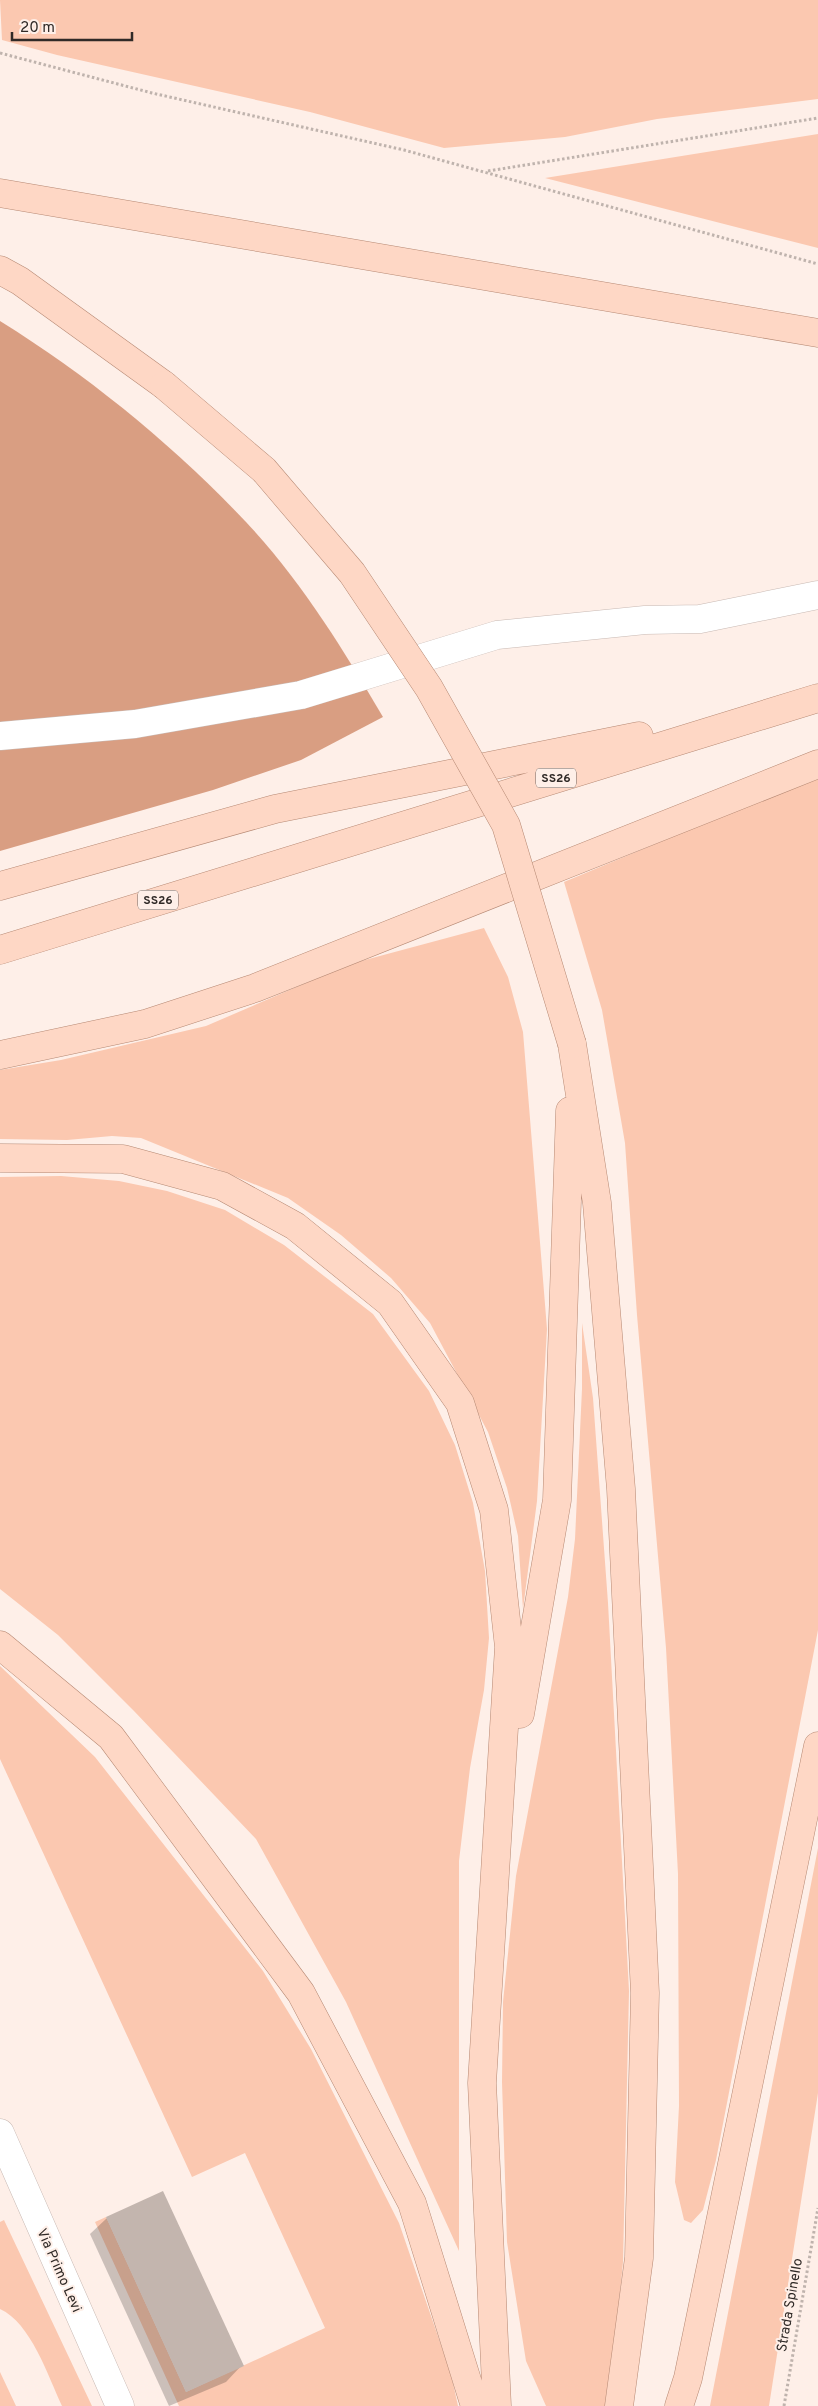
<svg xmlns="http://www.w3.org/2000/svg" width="818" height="2406" font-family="Overpass,sans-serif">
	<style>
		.green { fill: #fbc8b0 }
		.forest { fill: #d99e82 }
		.shadow { fill: #0003 }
		.building { fill: #c3b5ae }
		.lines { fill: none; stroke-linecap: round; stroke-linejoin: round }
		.minor-casing { stroke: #c8b9b3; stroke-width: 29 }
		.major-casing { stroke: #b68974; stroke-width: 29 }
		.path { stroke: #bfb3ad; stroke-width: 3; stroke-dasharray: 2.5 2.5; stroke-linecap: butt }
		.minor { stroke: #fff; stroke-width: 28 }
		.major { stroke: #fed7c5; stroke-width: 28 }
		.major-bridge-casing { stroke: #b68974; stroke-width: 29; stroke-linecap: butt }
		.major-bridge { stroke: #fed7c5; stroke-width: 28 }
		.labels { text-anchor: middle; stroke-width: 4; stroke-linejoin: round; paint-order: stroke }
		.shield { fill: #feefe8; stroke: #6e6561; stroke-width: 1 }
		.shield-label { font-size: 12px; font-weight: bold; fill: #302a27 }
		.street-label { font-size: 14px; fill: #302a27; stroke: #feefe8 }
	</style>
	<rect width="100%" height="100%" fill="#feefe8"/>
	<path class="green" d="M0,0H818V99L657,119L565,137L444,148L310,112L57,55L2,40Z
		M818,134V248L545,178Z
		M818,776V1630L716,2160L703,2210L691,2223L684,2220L675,2182L679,2106L678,1874L666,1648L637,1315L625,1143L602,1010L564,882Z
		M484,928L508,977L523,1032L547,1329L537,1501L523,1609L518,1536L507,1488L488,1432L430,1323L391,1278L341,1235L288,1198L141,1138L112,1136L67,1140L0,1139V1070L61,1060L206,1026L350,964Z
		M61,1176L119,1181L167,1191L225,1210L284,1245L373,1314L429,1391L455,1445L473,1503L485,1571L489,1638L484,1690L470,1768L459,1861V2251L346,2002L256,1839L134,1711L58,1635L0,1589V1177Z
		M582,1323L593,1398L608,1603L629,1991L623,2262L609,2406H546L526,2361L507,2242L502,2082L503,2002L516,1876L568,1597L575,1539L582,1389Z
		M0,1666L95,1757L263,1971L311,2049L399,2223L451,2374L458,2406H179L95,2222L106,2217L186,2392L325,2328L245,2153L192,2177L0,1759Z
		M818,1848V2093L769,2406H710Z
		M4,2220L92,2406H62C48,2376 31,2323 0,2309V2222Z
		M0,2372L16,2406H0Z"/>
	<path class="forest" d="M0,321C90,377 173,445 246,522C300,579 343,649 383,717L301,760L213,790L0,851Z"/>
	<path class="shadow" d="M107,2218L242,2365L226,2382L169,2406L90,2234Z"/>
	<path class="building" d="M163,2191L244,2366L186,2392L106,2217Z"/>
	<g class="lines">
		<g class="minor-casing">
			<path id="minor" d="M0,736L135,724L301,695L497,635L645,620L700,619L818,595
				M0,2133L120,2406"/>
		</g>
		<g class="major-casing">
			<path id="major" d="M0,193L818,333
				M0,270L20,281L164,385
				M0,886L275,809L639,736
				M0,950L818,698
				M572,1044L597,1203L621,1489L645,1993L639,2258L619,2406
				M0,1055L145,1024L255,988L818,764
				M0,1158L123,1159L222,1186L295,1226L390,1303L460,1403L494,1510L509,1647L482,2083L497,2406
				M0,1645L111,1737L301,1993L412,2203L475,2406
				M520,1714L557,1500L570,1111
				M679,2406L688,2378L818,1746"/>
		</g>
		<path class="path" d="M0,53L152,93L404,150L818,264
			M488,171L818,118
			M784,2406L818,2208"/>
		<use href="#minor" class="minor"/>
		<use href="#major" class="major"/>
		<g class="major-bridge-casing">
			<path id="major-bridge" d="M164,385L264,470L352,573L429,688L506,825L572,1044"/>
		</g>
		<use href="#major-bridge" class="major-bridge"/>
	</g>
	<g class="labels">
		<g class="shield">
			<rect x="536" y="768.5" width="40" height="19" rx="4"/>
			<rect x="138" y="890.5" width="40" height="19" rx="4"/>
		</g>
		<g class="shield-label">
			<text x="556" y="782">SS26</text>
			<text x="158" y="904">SS26</text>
		</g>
		<g class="street-label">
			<text transform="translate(60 2270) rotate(66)" y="5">Via Primo Levi</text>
			<text transform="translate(789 2305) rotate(-80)" y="5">Strada Spinello</text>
		</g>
	</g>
	<path d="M12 32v8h120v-8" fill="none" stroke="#302a27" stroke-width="2.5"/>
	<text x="20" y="32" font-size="15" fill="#302a27" stroke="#feefe8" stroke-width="4" paint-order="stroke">20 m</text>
</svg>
